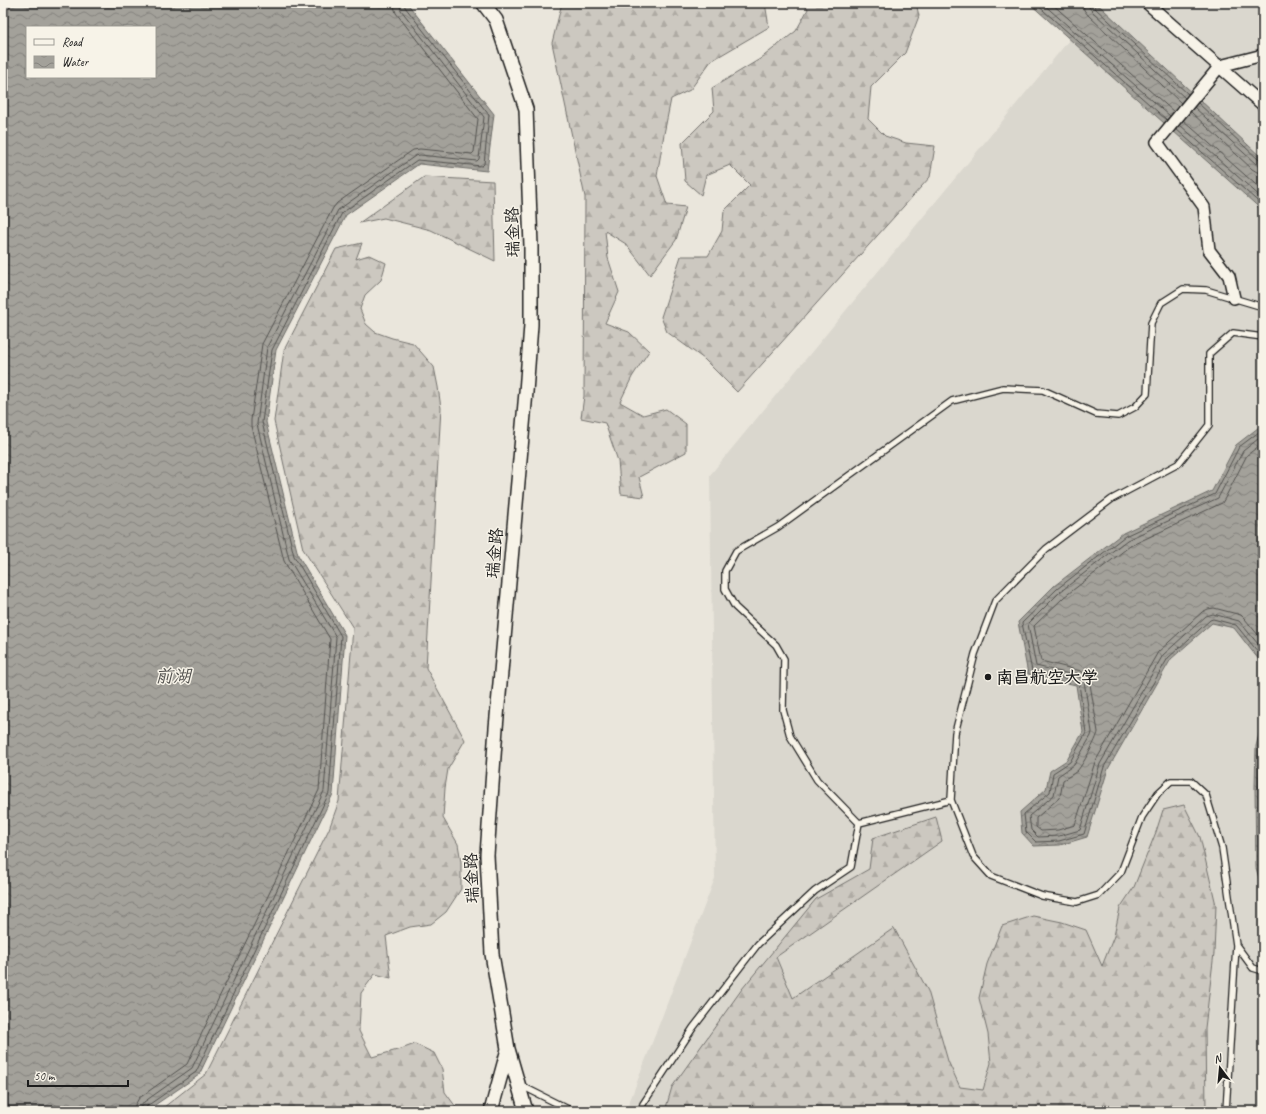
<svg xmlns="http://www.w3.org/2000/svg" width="1266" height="1114" font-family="Caveat,'LXGW WenKai TC',sans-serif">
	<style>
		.built { fill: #dad7ce }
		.forest { fill: url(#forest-firs); stroke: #74726e }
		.water { fill: url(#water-waves); stroke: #6d6c68; fill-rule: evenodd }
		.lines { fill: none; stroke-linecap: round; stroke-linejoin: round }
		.shore { stroke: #52514e; stroke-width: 1 }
		.service-casing { stroke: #1c1c1c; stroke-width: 8 }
		.minor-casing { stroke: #1c1c1c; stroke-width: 14 }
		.tertiary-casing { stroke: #1c1c1c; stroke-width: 16 }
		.service { stroke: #f7f3e8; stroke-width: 5.5 }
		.minor { stroke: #f7f3e8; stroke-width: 11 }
		.tertiary { stroke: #f7f3e8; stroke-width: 13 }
		.poi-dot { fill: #1c1c1c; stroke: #f7f3e8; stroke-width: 1.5 }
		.labels { text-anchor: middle; stroke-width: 3; stroke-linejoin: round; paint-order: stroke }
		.street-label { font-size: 17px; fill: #1c1c1c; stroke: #f7f3e8 }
		.poi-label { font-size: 17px; font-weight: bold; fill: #1c1c1c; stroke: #f7f3e8; text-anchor: start }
		.water-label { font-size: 18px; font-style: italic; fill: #52514e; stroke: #f7f3e8 }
	</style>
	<defs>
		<pattern id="forest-firs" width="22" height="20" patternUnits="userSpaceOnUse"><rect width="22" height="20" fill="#ccc8c0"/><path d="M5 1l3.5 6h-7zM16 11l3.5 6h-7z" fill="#afaba4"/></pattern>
		<pattern id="water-waves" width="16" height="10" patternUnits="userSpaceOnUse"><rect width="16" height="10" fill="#a3a19a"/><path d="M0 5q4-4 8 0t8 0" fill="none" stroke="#84827d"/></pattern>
	</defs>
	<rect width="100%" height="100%" fill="#eae6dc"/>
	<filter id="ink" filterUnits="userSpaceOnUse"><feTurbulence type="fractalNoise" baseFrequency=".025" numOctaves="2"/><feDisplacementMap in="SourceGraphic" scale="8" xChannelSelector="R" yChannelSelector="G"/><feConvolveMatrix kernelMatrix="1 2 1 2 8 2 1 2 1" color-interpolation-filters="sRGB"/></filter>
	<g filter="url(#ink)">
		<path class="built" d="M1087,3H1263V1111H626L715,878L710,475L1094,10Z"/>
		<path class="forest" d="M562,3H724L725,4H755V3H765L769,27L711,61L690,90L671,99L664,134L657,176L667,205L686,207L676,240L650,275L626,244L605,231L608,258L619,292L605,323L629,332L649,351L632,377L620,402L643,415L666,409L686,424V452L639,477L644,497L621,494L618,461L605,423L581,418L584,396L585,197L552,43Z
			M804,3H916L919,16L905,53L871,87L868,119L885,136L906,143L935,146L930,177L737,392L704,359L667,332L661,317L681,256H708L722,231L724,211L750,185L730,165L706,175L701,195L685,181L682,143L714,111L712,88L760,59L796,31L808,9Z
			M424,177L493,181L495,261L431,230L384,218L359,223Z
			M362,243L356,259L369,255L386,263L381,280L365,295L360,309L366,324L375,332L392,338L413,343L434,367L438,387L441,408L426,668L465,740L448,769L445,788L443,818L458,844L461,862V889L446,912L431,924L410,927L386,936L391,978L375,974L361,993L359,1031L372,1057L401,1049L415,1044L434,1053L442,1069L445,1092L456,1107L457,1111H159L206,1074L329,829L339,801L353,628L303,549L274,421L284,350L336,249Z
			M1184,805L1200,837L1216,905L1214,953L1205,1028L1206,1111H665L672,1087L742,989L816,899L869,869L873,838L936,817L942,841L776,957L793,998L894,928L928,991L948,1061L960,1087L983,1090L991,1063L988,1034L979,998L987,964L1002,926L1033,916L1062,922L1086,930L1102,966L1114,936L1120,908L1134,887L1156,832L1163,810Z"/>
		<path class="water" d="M3,3H407L494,114L487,171L419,164L346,215L276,350L266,422L298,555L345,635L333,794L199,1075L146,1111H3ZM27,27H155V77H27Z
			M1029,3H1096L1103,9L1263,159V211Z
			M1263,424V665L1234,628L1212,623L1171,659L1108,769L1087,837L1060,845L1034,846L1022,833L1020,812L1046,789L1050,771L1067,760L1083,732L1076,685L1028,674L1018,622L1054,586L1123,533L1212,491L1236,445Z
			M1263,719V892L1256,868L1255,788L1256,746Z"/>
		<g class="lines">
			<path class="shore" d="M1035,3L1167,120
				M1042,3L1170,116
				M1051,3L1174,112
				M1083,3L1084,10L1088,15L1181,103
				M1089,3V7L1092,11L1185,98
				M1094,3L1095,8L1188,94
				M1198,103L1259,160L1263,161
				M1194,107L1256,164L1263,167
				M1191,112L1252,169L1257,172L1263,173
				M1183,120L1263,191
				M1180,125L1263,199
				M1176,129L1263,206
				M1263,429L1239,447L1215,494L1125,536L1057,589L1022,623L1032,671L1076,681L1079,684L1086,733L1070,762L1053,773L1050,792L1024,814L1026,832L1036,842L1059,841L1084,834L1104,767L1168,658L1210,620L1213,619L1236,625L1263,658
				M1263,435L1243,451L1218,498L1127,540L1060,592L1028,624L1036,666L1078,676L1084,681L1092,732L1091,736L1074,765L1058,776L1054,795L1029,816L1031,830L1038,837L1059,836L1080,830L1100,764L1163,655L1206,616L1213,614L1239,621L1263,650
				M1263,443L1247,455L1225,498L1222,503L1130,546L1064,597L1034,626L1041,661L1081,671L1085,674L1089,678L1098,732C1097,739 1082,766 1077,771C1073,774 1068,777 1063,780L1061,792L1059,798L1036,818V827L1041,831L1058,830L1075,825L1095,762L1158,652L1202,612L1208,609L1214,608L1241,615L1245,619L1263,641
				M1263,734L1260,746L1259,788L1260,867L1263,878
				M134,1111L135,1105L139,1098L187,1064L319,790L330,639L284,561L251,426V420L262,344L333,208L337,203L413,150L420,149L472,154L474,152L478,119L396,13L393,3
				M140,1111L141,1106L144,1102L192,1068L324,791L336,637L289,559L257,424L267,347L338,210L415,156L420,155L477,161L479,159L484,117L401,10L399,3
				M145,1111L147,1106L196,1072L329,793L341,636L294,556L262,422L272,350L342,213L417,160L482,166L484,164L489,115L405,7L404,3"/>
			<g class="service-casing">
				<path id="service" d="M1263,337L1233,333L1209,354V425L1178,464L1112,499L1046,549L995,601L975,654L955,733L951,800L973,856L991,876L1042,896L1077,902L1099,895L1121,872L1142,817L1158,793L1171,781H1191L1206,795L1222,848L1236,945L1253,968L1263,971
					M859,823L951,800
					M520,1085L572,1111
					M641,1111L643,1104L693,1028L758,944L815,891L851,867L859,823L817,780L790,736L783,710L784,659L776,645L735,607L725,589V571L736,551L778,527L952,401L1003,388L1043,390L1096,414L1118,416L1135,407L1147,394L1151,323L1161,303L1183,289L1206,290L1263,307
					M1226,1111L1236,945"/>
			</g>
			<g class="minor-casing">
				<path id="minor" d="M1147,3L1263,105
					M1234,298L1229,276L1209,250L1204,207L1157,142L1220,66L1263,55"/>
			</g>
			<g class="tertiary-casing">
				<path id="tertiary" d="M483,3L496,20L526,109L531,246V325L526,392L496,728L487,855L492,954L508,1049L526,1111
					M491,1111L508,1049"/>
			</g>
			<use href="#service" class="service"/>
			<use href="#minor" class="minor"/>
			<use href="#tertiary" class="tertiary"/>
		</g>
	</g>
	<circle class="poi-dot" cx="988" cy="677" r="4"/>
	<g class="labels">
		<g class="street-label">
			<text transform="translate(512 232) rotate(-91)" y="6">瑞金路</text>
			<text transform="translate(494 553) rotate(-85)" y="6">瑞金路</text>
			<text transform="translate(471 878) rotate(-92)" y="6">瑞金路</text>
		</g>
		<g class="poi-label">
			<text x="996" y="683">南昌航空大学</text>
		</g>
		<g class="water-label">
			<text x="173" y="682">前湖</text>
		</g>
	</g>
	<rect width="1266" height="1114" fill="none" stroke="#f7f3e8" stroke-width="16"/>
	<rect x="8" y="8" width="1250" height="1098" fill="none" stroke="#1c1c1c" stroke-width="1.5" filter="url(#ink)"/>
	<rect x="26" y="26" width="130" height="52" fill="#f7f3e8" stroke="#9f9d96"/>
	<rect x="34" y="39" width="20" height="6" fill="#f7f3e8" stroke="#9f9d96"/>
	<text x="62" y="46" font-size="12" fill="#1c1c1c">Road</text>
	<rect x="34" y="56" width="20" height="12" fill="url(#water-waves)" stroke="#9f9d96"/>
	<text x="62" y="66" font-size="12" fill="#1c1c1c">Water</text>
	<g transform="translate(1220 1068) rotate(344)" stroke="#f7f3e8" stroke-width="3" paint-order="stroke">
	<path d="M0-3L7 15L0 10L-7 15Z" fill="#1c1c1c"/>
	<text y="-6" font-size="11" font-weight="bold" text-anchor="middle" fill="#1c1c1c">N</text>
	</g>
	<path d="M28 1080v6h100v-6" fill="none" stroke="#1c1c1c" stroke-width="2"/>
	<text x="34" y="1080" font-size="12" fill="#1c1c1c" stroke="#f7f3e8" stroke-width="3" paint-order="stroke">50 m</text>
</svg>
